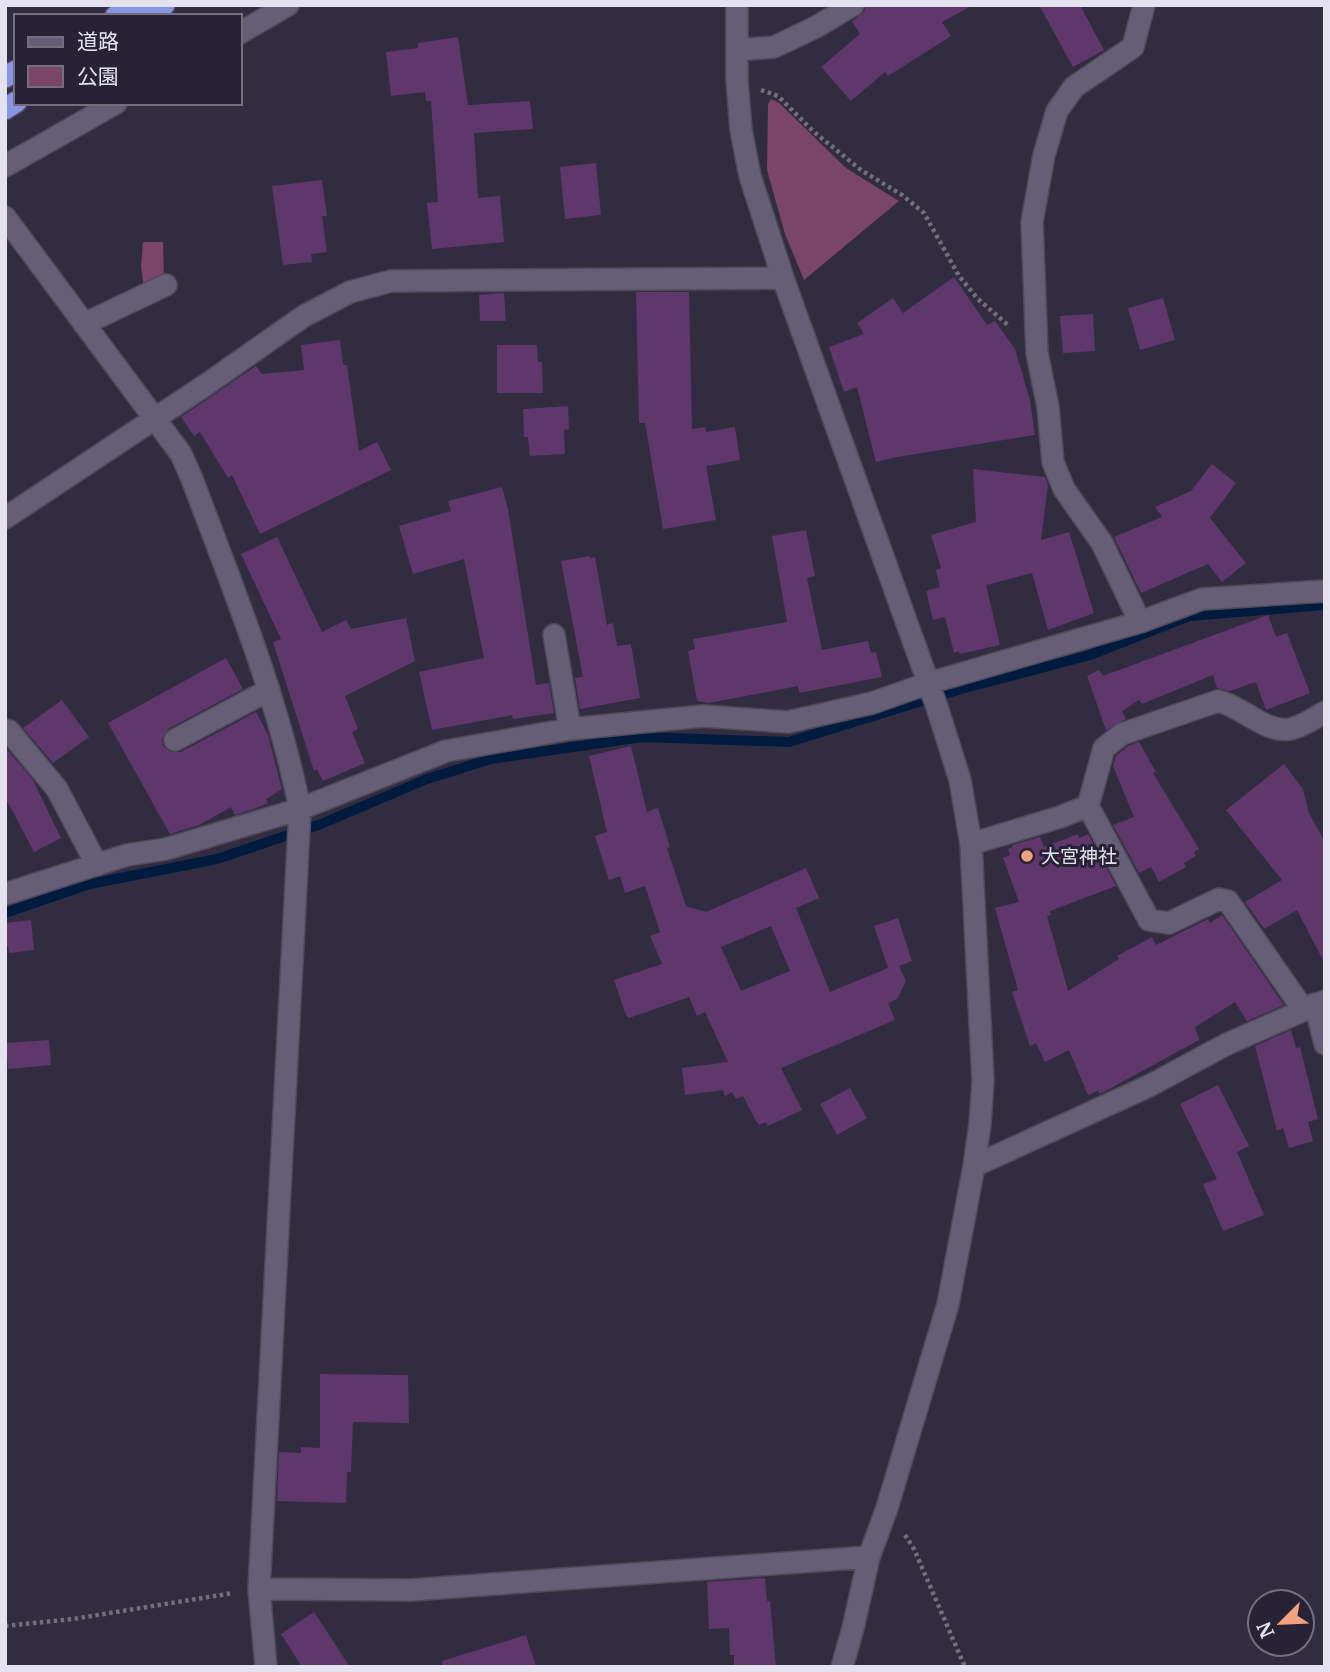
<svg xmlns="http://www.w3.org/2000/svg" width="1330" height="1672" font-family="Merriweather,'Noto Sans JP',serif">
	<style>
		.green { fill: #7b4469 }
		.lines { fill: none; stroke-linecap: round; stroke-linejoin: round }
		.stream { stroke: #001b3d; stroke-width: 10 }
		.building { fill: #5f376a; fill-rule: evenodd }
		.minor-casing { stroke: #4f4a5b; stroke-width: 24 }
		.highway-casing { stroke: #4f4a5b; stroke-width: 24 }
		.path { stroke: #726d7f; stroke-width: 4.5; stroke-dasharray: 3.5 3.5; stroke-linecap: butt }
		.minor { stroke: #655e76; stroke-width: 21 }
		.highway { stroke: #8895e5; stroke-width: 21 }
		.poi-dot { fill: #f1a17d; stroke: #282236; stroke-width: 2.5 }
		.labels { text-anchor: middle; stroke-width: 6; stroke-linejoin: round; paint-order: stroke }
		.poi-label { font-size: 19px; fill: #e5e2ef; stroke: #282236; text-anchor: start }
	</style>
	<rect width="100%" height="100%" fill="#322c41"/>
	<path class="green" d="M771,99L779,103L846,168L899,201L804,280L785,234L767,170L768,104Z
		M143,242H163L164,281L144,290L141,266Z"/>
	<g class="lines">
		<path class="stream" d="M5,913L90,884L217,859L321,824L427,779L491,759L642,737L789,742L961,689L1090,655L1189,616L1325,605"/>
	</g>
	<path class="building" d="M866,5H973L942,22L951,36L888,76L885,72L851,101L821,67L860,34L852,21L864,12Z
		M1039,5H1080L1104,50L1073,67Z
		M458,37L468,105L530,101L533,129L474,133L478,198L500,196L504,242L432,249L427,203L438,202L431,101H426L425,92L391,96L386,52L418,48V43Z
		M596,163L601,215L565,219L560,167Z
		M322,180L327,216H322L327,252L311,254L312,262L283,265L272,186Z
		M954,277L987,325L995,321L1015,349L1030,400L1035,435L897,457L876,462L857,387L844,392L829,347L864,334L857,323L893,298L903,313Z
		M636,292H689L692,429L705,427L706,432L735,427L740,460L706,466L716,520L663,529L645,423H639Z
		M504,293L506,321H480L479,295Z
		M1163,298L1175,340L1140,350L1128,308Z
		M1093,314L1095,351L1063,353L1060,316Z
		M340,340L343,365H347L359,451L377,442L391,470L260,534L232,475L228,478L200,432L194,436L181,417L256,366L262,374L304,370L301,345Z
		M497,345H537L538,362H542L543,393H497Z
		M568,406L569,429L564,430L565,454L530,456L528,437H524L523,409Z
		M1212,464L1236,483L1210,518L1246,563L1222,582L1208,564L1141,593L1114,537L1162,517L1155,507L1191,491Z
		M973,469L1045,477L1048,485L1041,540L1069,532L1094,613L1048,630L1032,573L986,585L1000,645L960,654L959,651L954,653L945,617L933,620L926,591L940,587L936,570L941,568L931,535L976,522Z
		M502,487L508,509L536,685L549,683L554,713L513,719L512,715L432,730L419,672L484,658L464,559L413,574L399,526L451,511L448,501Z
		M806,530L815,576L807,578L822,650L868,641L871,653L876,652L882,677L799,693L798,686L709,703L697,701L688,651L695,649L693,639L787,622L772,536Z
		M277,537L322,632L346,620L351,629L406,618L415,661L345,696L358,729L352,732L365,763L323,781L317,769L314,771L273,642L281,639L241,554Z
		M590,556V558L595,557L607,625L613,623L617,646L631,644L640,698L580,709L575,678L583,677L561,561Z
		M1268,615L1276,637L1287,633L1310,693L1266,710L1256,682L1230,691L1217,688L1213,675L1142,704L1139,700L1122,711L1126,719L1106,730L1087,676L1099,670L1103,676Z
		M226,658L243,689L168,729L162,739L163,746L169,751L181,752L256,712L268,735L282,789L266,799L268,803L259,807L235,815L231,807L199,825L170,834L108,723Z
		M62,700L89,737L53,763L23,728Z
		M1139,742L1156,772L1153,773L1199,849L1194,852L1196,856L1184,863L1186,867L1159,882L1151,867L1139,873L1113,825L1134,817L1113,766L1116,756L1128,746Z
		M631,746L647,812L658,808L670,847L667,848L686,906L706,912L806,868L819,898L796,908L830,992L888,968L874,926L898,918L912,961L899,966L906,981L897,999L888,1003L895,1020L781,1068L802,1110L768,1126L766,1122L759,1125L756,1121L743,1096L736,1099L732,1092L725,1096L723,1090L685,1095L682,1068L728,1062L705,1012L697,1016L689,997L629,1018L626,1015L614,980L662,964L650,936L660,932L645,886L625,893L620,876L609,880L595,836L607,832L589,756ZM771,926L790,971L741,991L721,947Z
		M5,747L33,780L61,838L34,852L5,797Z
		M1284,764L1303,789L1309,813L1325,842V964L1297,910L1264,929L1245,902L1282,880L1226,810Z
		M1078,834L1079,838L1088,834L1116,886L1050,911L1051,915L1047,916L1068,991L1119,959L1117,956L1152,937L1156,945L1208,919L1210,923L1222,915L1284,1005L1247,1021L1235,1002L1195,1027L1199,1040L1100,1094L1098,1091L1088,1095L1069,1050L1045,1062L1036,1043L1030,1046L1012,992L1018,990L995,908L1019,902L1003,858L1010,855L1008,849L1013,847L1012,845L1040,837L1044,847Z
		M31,920L34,950L9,953L8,946L5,947V923Z
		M1291,1030L1296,1048L1300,1047L1318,1119L1308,1122L1313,1141L1289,1148L1283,1128L1277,1131L1255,1046Z
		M49,1040L51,1065L8,1069L6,1043Z
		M1218,1085L1249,1146L1237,1152L1264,1215L1223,1231L1203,1184L1217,1179L1180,1104Z
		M850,1088L867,1118L837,1135L820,1104Z
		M320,1374L408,1375L409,1423L353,1422L351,1472H347L346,1503L277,1501L279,1452L301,1453V1447L320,1448Z
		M765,1578L767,1601H770L776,1667H734V1655H730L729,1628L709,1629L707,1582Z
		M314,1612L350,1667H302L281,1634Z
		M526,1635L536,1667H443L442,1661Z"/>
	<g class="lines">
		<g class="minor-casing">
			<path id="minor" d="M737,5V80L741,130L750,176L783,278L937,707L960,780L971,844L983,1081L980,1124L974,1166L948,1304L887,1508L869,1557L853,1628L842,1667
				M240,33L288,5
				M737,50L774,47L816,27L853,5
				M5,166L116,103
				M5,217L181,454L192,479C233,588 277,695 300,809L259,1589L266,1667
				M84,324L166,285
				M5,518L207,384L304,316L350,292L391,281L783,278
				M1140,622L1102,543L1064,489L1053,462L1048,407L1037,353L1032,222L1044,155L1057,111L1074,87L1133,47L1144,5
				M554,635L570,729
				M5,730L9,731L57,789L97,865
				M175,740L269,690
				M1088,806L1149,920L1169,923L1219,899L1228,901L1303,1009
				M971,844L1060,817L1088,806L1104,748L1122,734L1218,701C1242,706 1264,733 1290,729C1301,727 1315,718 1325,712
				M5,894L127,855L166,849L300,809L446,751L570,729L703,716L788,722L872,703L929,683L1140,622L1202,599L1325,591
				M1315,1004L1325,1044
				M974,1166L1149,1086L1227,1044L1325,1001
				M259,1589L411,1590L869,1557"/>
		</g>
		<g class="highway-casing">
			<path id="highway" d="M116,16L135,5
				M151,16L164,5
				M5,77L16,71
				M5,109L16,102"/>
		</g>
		<path class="path" d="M761,90L778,96L814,132L861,170L902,195L924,213L959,276L978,299L1009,326
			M905,1535L914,1549L965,1667
			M5,1626L73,1619L233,1593"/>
		<use href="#minor" class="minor"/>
		<use href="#highway" class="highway"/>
	</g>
	<circle class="poi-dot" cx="1027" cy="856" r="7"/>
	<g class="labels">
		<g class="poi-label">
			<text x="1041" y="863">大宮神社</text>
		</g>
	</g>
	<rect width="1330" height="1672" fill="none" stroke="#e5e2ef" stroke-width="14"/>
	<rect x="14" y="14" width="228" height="91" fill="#282236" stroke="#746f80" stroke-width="2"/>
	<rect x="28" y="37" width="35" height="10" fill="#655e76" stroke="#746f80" stroke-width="2"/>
	<text x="77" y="49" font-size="21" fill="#e5e2ef">道路</text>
	<rect x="28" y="66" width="35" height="21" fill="#7b4469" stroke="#746f80" stroke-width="2"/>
	<text x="77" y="84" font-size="21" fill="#e5e2ef">公園</text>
	<g transform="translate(1281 1623) rotate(246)"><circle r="33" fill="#282236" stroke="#746f80" stroke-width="2"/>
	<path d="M0-5L12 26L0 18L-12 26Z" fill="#f1a17d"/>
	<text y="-10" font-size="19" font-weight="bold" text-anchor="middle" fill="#e5e2ef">N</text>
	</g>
</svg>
